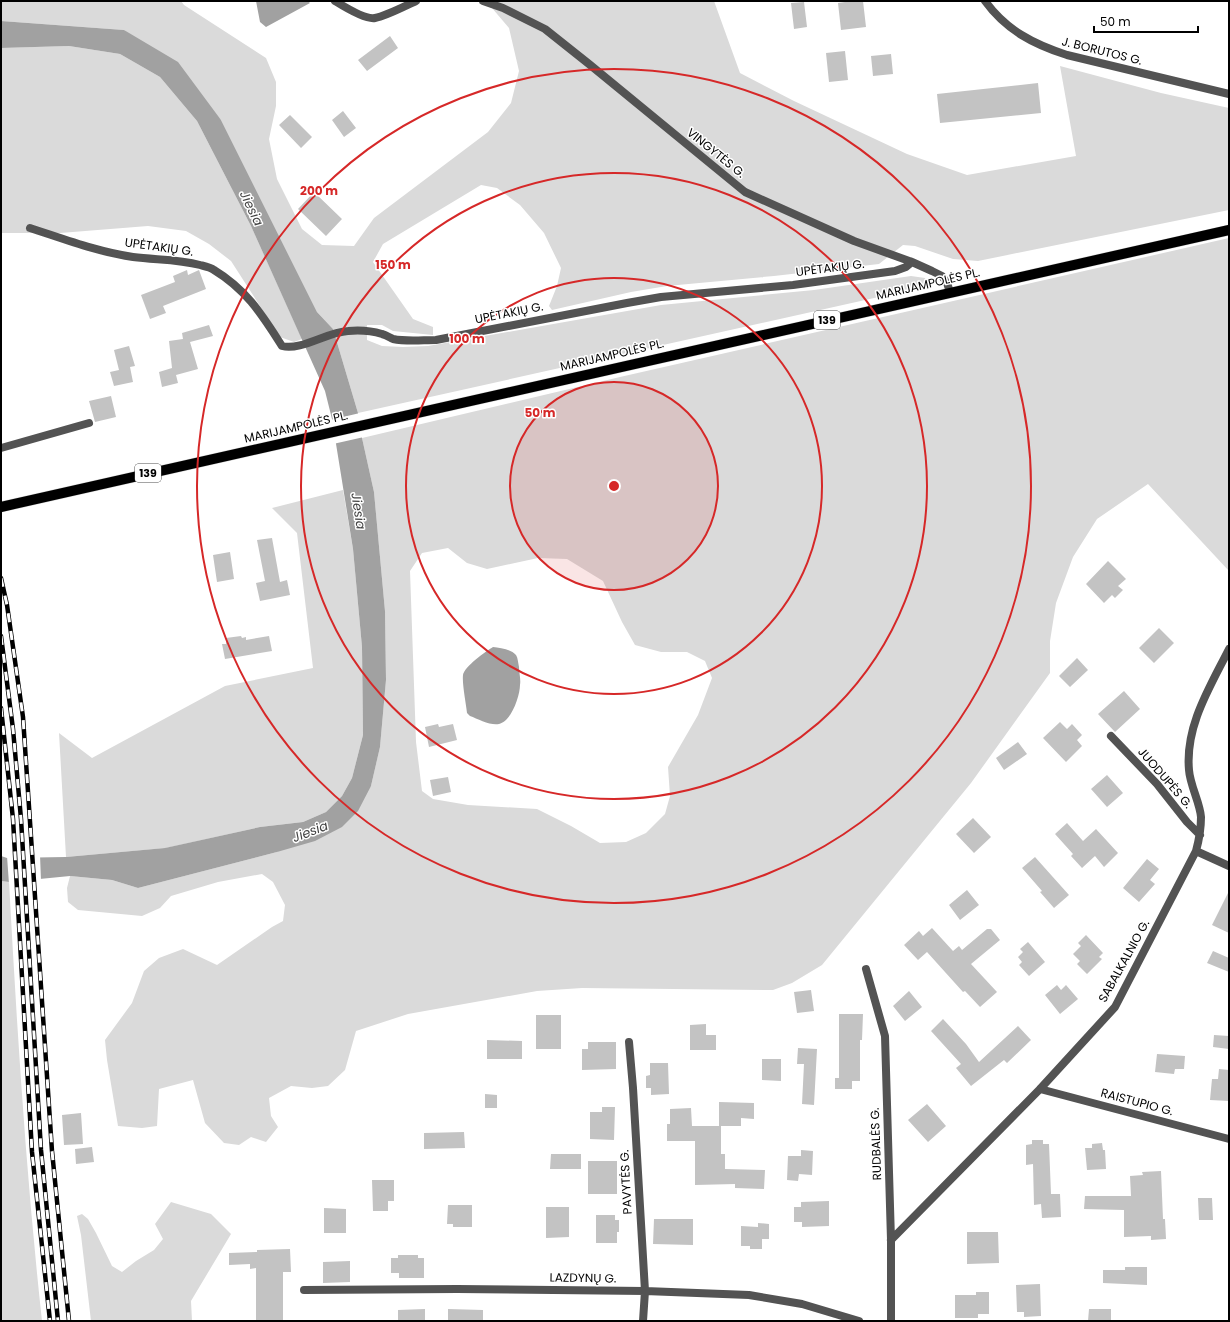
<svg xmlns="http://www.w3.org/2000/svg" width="1230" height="1322" font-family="Poppins,sans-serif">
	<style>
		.green { fill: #dadada; fill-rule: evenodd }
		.water { fill: #a1a1a1 }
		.pier { fill: #fff }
		.building { fill: #c3c3c3 }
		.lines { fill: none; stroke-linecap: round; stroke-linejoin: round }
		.primary-casing { stroke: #dbdbdb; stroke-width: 11 }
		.service { stroke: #535353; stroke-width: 8 }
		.minor { stroke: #535353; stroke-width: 8 }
		.primary { stroke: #000; stroke-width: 10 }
		.rail-casing { stroke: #000; stroke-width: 4.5 }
		.rail { stroke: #fff; stroke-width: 3; stroke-dasharray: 9; stroke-linecap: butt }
		.ring { fill: none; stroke: #d62828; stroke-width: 2 }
		.labels { text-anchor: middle; stroke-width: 3; stroke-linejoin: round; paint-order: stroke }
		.shield { fill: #fff; stroke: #4c4c4c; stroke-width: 1 }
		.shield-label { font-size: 11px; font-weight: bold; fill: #000 }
		.street-label { font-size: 12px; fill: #000; stroke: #fff }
		.water-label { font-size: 13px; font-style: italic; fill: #424242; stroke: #fff }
		.centre { fill: #d62828; stroke: #fff; stroke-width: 2 }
		.ring-label { font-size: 12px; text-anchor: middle; font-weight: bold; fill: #d62828; stroke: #fff; stroke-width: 3; stroke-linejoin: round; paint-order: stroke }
	</style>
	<rect width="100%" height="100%" fill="#fff"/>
	<path class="green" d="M1,1H181L184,5L266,58L276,82V106L269,139L277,179L302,229L322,245L354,246L374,218L488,132L511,103L519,71L509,28L486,1H714L740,73L794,101L907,154L967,175L1076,156L1060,66L1161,93L1229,108V210L978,261L953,259L915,246L903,245L879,264L774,276L667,286L631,292L552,310L549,306L557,286L561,268L544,233L520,205L497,188L481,185L383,244L373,262L413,319L433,327V335L393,331L382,325H367V340L382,346L403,347L428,346L661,305L814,290L911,276L925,278L928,286L358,413L333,329L317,312L221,120L124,30L1,21Z
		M69,46L120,54L160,77L197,121L251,226L302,339L294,342L280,337L231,261L209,244L186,231L148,226L60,233H1V48Z
		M1229,238V571L1148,484L1097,519L1073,557L1056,603L1050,641V673L971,783L822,965L792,983L773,990L582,988L537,991L408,1014L356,1031L345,1070L328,1086L312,1088L291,1086L269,1098L271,1116L278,1127L266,1142L251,1137L239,1145L224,1143L205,1123L193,1080L159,1089L157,1126L142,1128L118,1126L107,1060L105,1040L132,1003L144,971L159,958L183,949L217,965L272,927L283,921L285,905L273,882L262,874L218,882L171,896L160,908L142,916L78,910L68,902L67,888L70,876L112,880L138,888L277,852L371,786L380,747L386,680L385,611L374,492L362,438L620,377ZM448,548L467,563L487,569L538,558L567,559L603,581L622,622L635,645L661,652H687L705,661L712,678L698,715L668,767L670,796L665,814L646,833L626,842L600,843L571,826L537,809L468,805L433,799L422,791L416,742L410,571L422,553Z
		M343,490L353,549L362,647L363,735L352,778L342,796L326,812L303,822L260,827L166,848L66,857L59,733L92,758L225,686L313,668L297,533L272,508Z
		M1,881L9,882C17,1029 26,1175 42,1321H1Z
		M171,1202L211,1214L231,1234L191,1301L192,1321H91L81,1235L77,1216L82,1214L88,1219L96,1233L112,1266L122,1272L136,1261L154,1250L163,1239L155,1224Z"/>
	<path class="water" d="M256,1H308L310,3L266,27L260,22Z
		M1,21L124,30L178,62L221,120L317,312L333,329L358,413L362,438L374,492L385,611L386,680L380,747L371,786L358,811L342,827L315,841L277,852L138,888L112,880L70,876L9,882L1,881V856L7,858L66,857L165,848L260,827L303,822L326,812L342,796L352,778L363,735L362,647L353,549L332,419L325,391L251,226L197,121L160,77L120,54L69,46L1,48Z
		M493,647C500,648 511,649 516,655C518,658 518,663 519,667C519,673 521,679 520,685C520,696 511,722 499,724C491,726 478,719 470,716L467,713C466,703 462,684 463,675C464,667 486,651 493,647Z"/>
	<path class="pier" d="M360,413L364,437L333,444L330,420Z
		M40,855L41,881L9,884L7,856Z"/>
	<path class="building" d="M852,1H863L866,27L841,30L838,3Z
		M804,2L807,27L794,29L791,3Z
		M390,36L398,48L367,71L358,60Z
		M845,51L848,80L829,82L826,53Z
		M891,54L893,74L873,76L871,56Z
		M1038,83L1041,113L940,123L937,94Z
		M343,111L356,128L344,137L332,120Z
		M290,115L312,137L301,148L279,125Z
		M314,192L342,219L326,236L298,209Z
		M187,270L188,275L199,270L206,289L163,306L166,313L150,319L141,295L175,282L173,276Z
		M209,325L213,336L190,342L198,369L176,375L178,383L162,387L159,372L172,368L169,341L183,339L182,333Z
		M129,346L135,366L130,367L133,382L114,386L110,372L119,370L114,350Z
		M111,396L116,417L95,422L89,401Z
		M272,538L280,582L287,580L290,595L260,601L256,583L265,581L257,540Z
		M230,552L234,579L217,582L213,555Z
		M1108,561L1126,579L1118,586L1123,590L1115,598L1112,595L1104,603L1086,584Z
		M1159,628L1174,643L1154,663L1139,648Z
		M241,636L242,638L246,637V640L269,636L272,651L225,659L222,644H226V638Z
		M1077,658L1088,670L1070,687L1059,676Z
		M1124,691L1140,709L1115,732L1098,714Z
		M1060,722L1067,729L1072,724L1082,735L1077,740L1082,746L1066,762L1043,738Z
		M438,724L439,727L453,724L457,740L429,747L425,727Z
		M1018,742L1027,754L1004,770L996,758Z
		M1107,775L1123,793L1107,807L1091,789Z
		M448,777L451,792L433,796L430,780Z
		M973,818L991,837L974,853L956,834Z
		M1067,823L1083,841L1096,829L1118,853L1104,867L1095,856L1082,868L1071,856L1073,854L1055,834Z
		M1035,857L1069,895L1054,908L1040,892L1042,891L1022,868Z
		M1147,859L1159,869L1150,880L1155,884L1139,902L1123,888Z
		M967,890L979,905L960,920L949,905Z
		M1229,891V933L1212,925Z
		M932,928L953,951L959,946L962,950L987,929H991L1000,940L971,964L997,992L980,1007L965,991L963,992L927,952L918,960L904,945L919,931L923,936Z
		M1086,935L1103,953L1099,957L1102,959L1087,974L1077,964L1080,961L1073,954L1081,946L1078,943Z
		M1028,942L1045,962L1029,976L1019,965L1022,962L1018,957L1023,952L1020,949Z
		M1213,951L1229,958V972L1207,963Z
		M1057,985L1061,990L1066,985L1078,999L1060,1014L1045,995Z
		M811,990L814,1011L797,1013L794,992Z
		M909,991L922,1007L905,1021L893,1006Z
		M839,1014H863L862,1040H860V1081H852V1089H835V1078H839Z
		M536,1015H561V1049H536Z
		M943,1019L966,1044L979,1062L1018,1026L1031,1040L1007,1063L1004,1060L971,1086L956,1068L961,1064L931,1031Z
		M706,1024V1035H716V1050H690V1025Z
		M1214,1035L1229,1036V1049L1213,1047Z
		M487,1040L522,1041V1059H487Z
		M588,1042H616V1069L582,1070V1049H588Z
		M798,1048L817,1049L814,1105L802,1104L804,1064H797Z
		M1157,1054L1185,1056L1184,1069H1175L1174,1074L1155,1072Z
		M762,1059H781V1081L762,1080Z
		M650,1063H668L669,1094L651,1095V1088H646V1076L650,1075Z
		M1219,1069L1229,1070V1101L1210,1100L1212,1079H1218Z
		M485,1094L497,1095V1108H485Z
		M719,1102L754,1103V1119L741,1118V1126H719Z
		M927,1104L946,1126L928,1142L908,1120Z
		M602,1107H615L614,1140L590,1139V1112H602Z
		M691,1108L692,1126H721V1154H725V1169L765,1170L764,1189L735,1188V1184L695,1185V1141H667V1124H670V1109Z
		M81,1113L83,1144L64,1145L62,1115Z
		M464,1132L465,1148L424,1149V1133Z
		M1032,1140H1043V1144H1049L1051,1194H1060L1061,1217L1042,1218L1041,1204L1034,1205L1033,1164L1026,1165V1145L1032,1144Z
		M1102,1143L1103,1150H1105L1106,1169L1087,1170L1085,1148H1092V1144Z
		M92,1147L94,1162L76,1164L75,1149Z
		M801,1150L813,1151L812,1175L799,1174L798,1181L787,1180L788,1156H801Z
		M551,1154H581V1169H550Z
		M588,1161H617V1194H588Z
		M1161,1171L1163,1219H1165L1166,1239L1151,1240V1236L1124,1237V1210L1084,1209L1085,1196H1131L1130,1176L1143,1175L1142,1172Z
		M372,1180H394V1201H388V1211H373Z
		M1198,1198H1212L1213,1220H1199Z
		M829,1201V1226L802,1227V1222H794V1207H801V1202Z
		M448,1205H472V1227H453V1224H447Z
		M546,1207H569V1237L546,1238Z
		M324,1208L346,1209V1233H324Z
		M596,1215H615V1220H619V1232H617V1243H596Z
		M654,1219H693V1245L653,1244Z
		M758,1223L769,1224V1239H762V1249H750V1246H741V1226L758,1227Z
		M967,1232H998L999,1263L967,1264Z
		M290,1249L291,1272H283V1321H256V1268L250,1269V1264L229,1265V1253L257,1252V1250Z
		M398,1255H418V1258H424V1278H399V1273H391V1258H398Z
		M350,1261V1282L323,1283V1262Z
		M1125,1267H1147V1285L1103,1283V1270H1125Z
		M1040,1284L1041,1316L1024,1317V1312H1017L1016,1285Z
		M976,1292H989V1314H978V1318H955V1295H976Z
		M425,1309V1321H398V1310Z
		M448,1309L483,1310V1321H448Z
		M1089,1309H1111V1321H1088Z"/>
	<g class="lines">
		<g class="primary-casing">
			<path id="primary" d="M1,507L1229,230"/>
		</g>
		<path class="service" d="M1,448L89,423"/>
		<path class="minor" d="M335,1C343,6 365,20 375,18C386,16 405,6 416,1
			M483,1L503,8L545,29L589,64L745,192L854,241L912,262L932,271L942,276L947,283L950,292
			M985,1C1006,30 1033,44 1067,55L1229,94
			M30,228C64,239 98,252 133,257C156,260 178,259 200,265C204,266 210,267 214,270C247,290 262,315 282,346C301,351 327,332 348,331C358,330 372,331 382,334C386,335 389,337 393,339C407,342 422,340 436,340L627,303L661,297L793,285L895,271L906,267L912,262
			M1111,736L1157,784L1187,822L1200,835
			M1196,851L1229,866
			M866,969L885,1036L891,1240V1321
			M629,1042L633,1088L645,1291L643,1321
			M1040,1089L1229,1139
			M891,1240L1040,1089L1115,1007L1196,851C1199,840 1201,828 1201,817C1200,803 1190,785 1189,770C1185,726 1210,687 1229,649
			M304,1290L457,1289L645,1291L749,1295L802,1304L859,1321"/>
		<use href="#primary" class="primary"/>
		<g class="rail-casing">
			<path id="rail" d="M1,578L7,605L23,717L52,1151L69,1321
				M1,636L13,729L21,819L41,1150L58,1321
				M1,708L13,819L32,1152L50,1321"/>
		</g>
		<use href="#rail" class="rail"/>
	</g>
	<circle cx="614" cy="486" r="104" fill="#d62828" fill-opacity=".12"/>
	<g class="ring">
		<circle cx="614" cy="486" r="104"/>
		<circle cx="614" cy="486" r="208"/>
		<circle cx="614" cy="486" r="313"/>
		<circle cx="614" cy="486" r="417"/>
	</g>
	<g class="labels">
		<g class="shield">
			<rect x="814" y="311" width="26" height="18" rx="3"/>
			<rect x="135" y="464" width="26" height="18" rx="3"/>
		</g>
		<g class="shield-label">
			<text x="827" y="324">139</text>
			<text x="148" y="477">139</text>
		</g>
		<g class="street-label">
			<text transform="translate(1102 51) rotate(14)" y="4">J. BORUTOS G.</text>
			<text transform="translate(716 153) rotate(39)" y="4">VINGYTĖS G.</text>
			<text transform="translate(159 247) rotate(8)" y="4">UPĖTAKIŲ G.</text>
			<text transform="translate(830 268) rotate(-7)" y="4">UPĖTAKIŲ G.</text>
			<text transform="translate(928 284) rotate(-13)" y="4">MARIJAMPOLĖS PL.</text>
			<text transform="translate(509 313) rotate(-11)" y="4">UPĖTAKIŲ G.</text>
			<text transform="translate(612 355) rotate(-13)" y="4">MARIJAMPOLĖS PL.</text>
			<text transform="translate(296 427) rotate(-13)" y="4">MARIJAMPOLĖS PL.</text>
			<text transform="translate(1165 778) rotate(49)" y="4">JUODUPĖS G.</text>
			<text transform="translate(1124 961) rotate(-61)" y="4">SABALKALNIO G.</text>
			<text transform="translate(1137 1102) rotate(15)" y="4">RAISTUPIO G.</text>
			<text transform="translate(876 1144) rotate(-92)" y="4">RUDBALĖS G.</text>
			<text transform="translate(626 1182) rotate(-93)" y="4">PAVYTĖS G.</text>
			<text transform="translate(583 1278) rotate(1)" y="4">LAZDYNŲ G.</text>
		</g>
		<g class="water-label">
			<text transform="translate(252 208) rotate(64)" y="5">Jiesia</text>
			<text transform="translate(359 511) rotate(81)" y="5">Jiesia</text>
			<text transform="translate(310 831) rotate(-21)" y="5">Jiesia</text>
		</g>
	</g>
	<circle cx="614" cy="486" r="6" class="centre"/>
	<g class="ring-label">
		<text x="319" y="195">200 m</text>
		<text x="393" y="269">150 m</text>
		<text x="467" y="343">100 m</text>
		<text x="540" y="417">50 m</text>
	</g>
	<rect width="1230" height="1322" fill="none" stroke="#000000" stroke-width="4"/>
	<path d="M1094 26v6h104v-6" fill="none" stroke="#000000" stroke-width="2"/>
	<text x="1100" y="26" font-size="12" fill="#000000" stroke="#ffffff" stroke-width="3" paint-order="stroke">50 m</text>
</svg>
